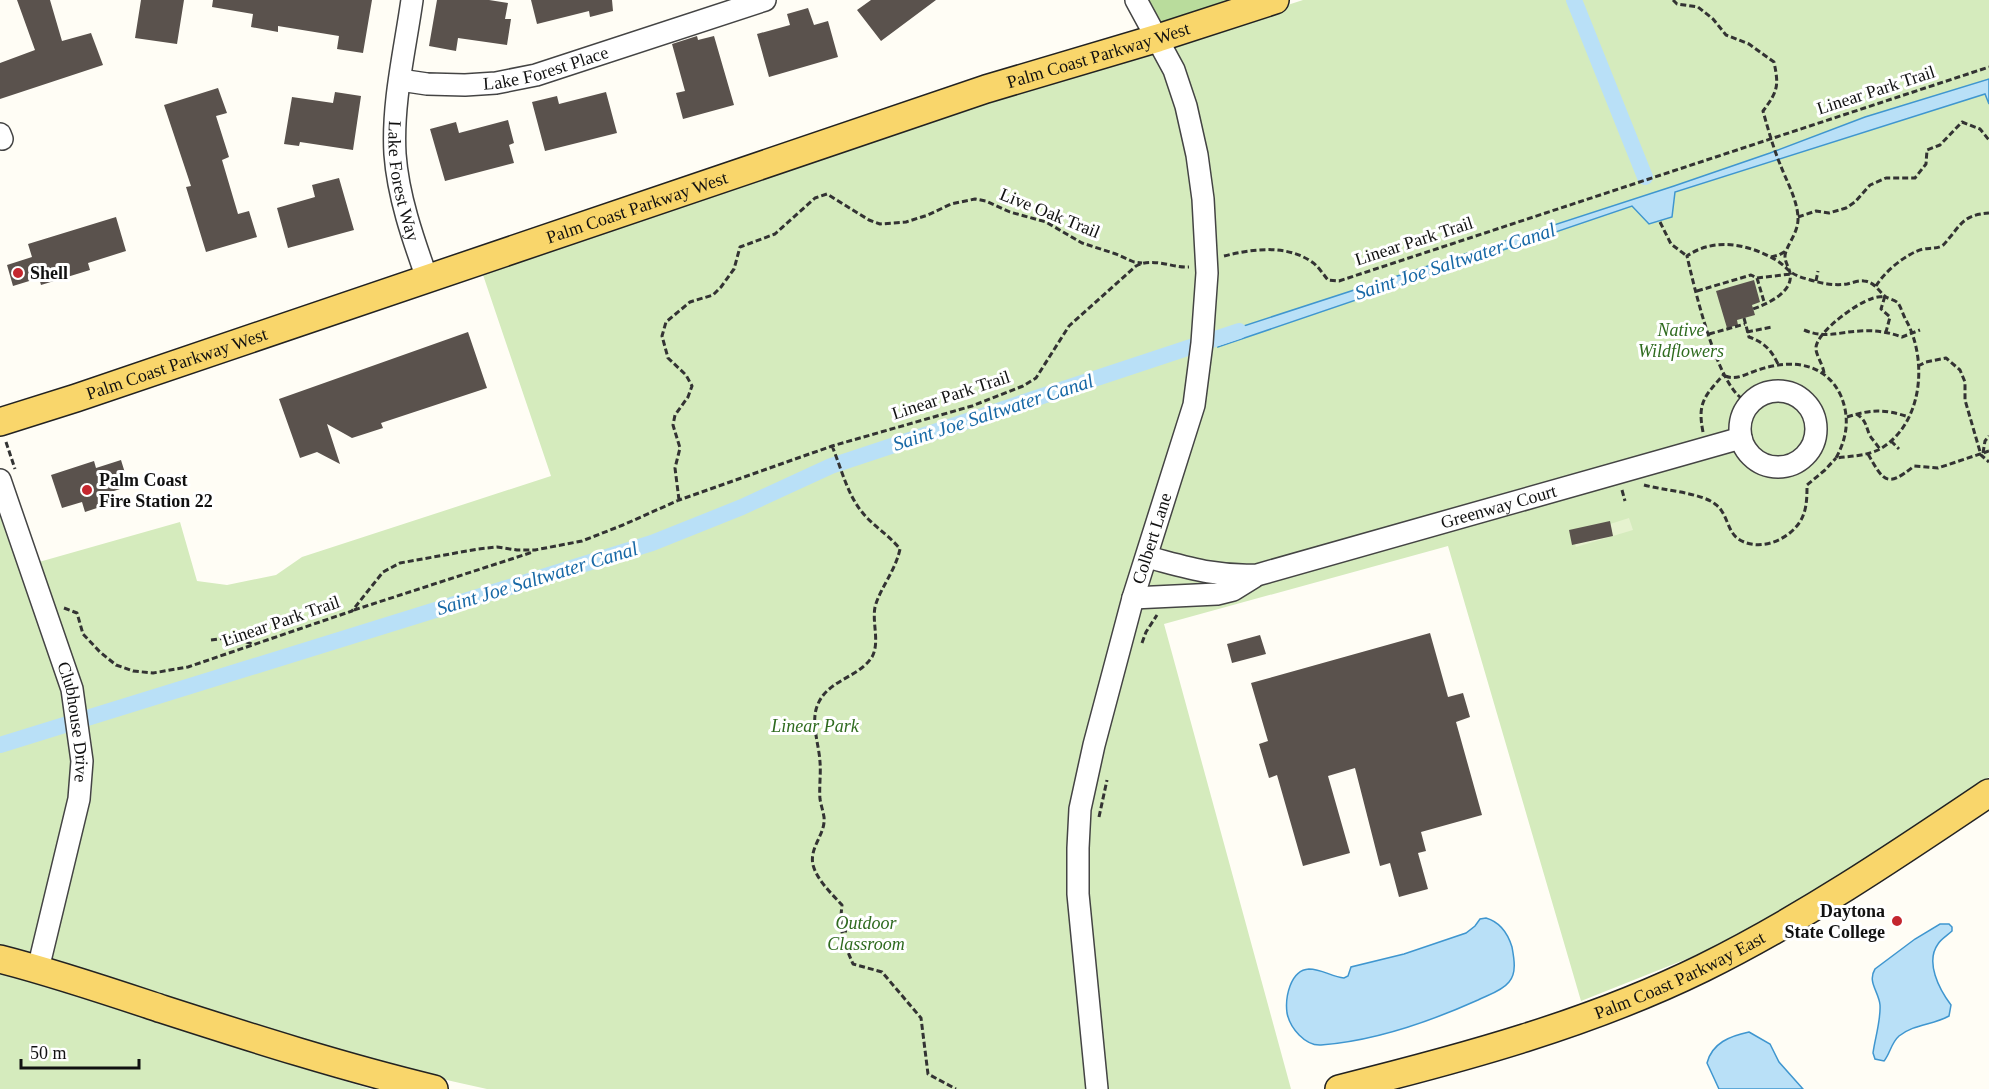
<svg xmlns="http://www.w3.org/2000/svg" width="1989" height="1089" font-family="'Times New Roman',serif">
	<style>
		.green { fill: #d5ebbd }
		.forest { fill: #b9dc9c }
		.pitch { fill: #e6f2cf }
		.water { fill: #b9e0f7; stroke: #3f96cf; stroke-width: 1.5 }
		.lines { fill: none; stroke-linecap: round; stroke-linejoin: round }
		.canal { stroke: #b9e0f7; stroke-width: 16 }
		.building { fill: #5a524d }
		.minor-casing { stroke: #444; stroke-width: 24 }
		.major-casing { stroke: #222; stroke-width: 30 }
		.path { stroke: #333; stroke-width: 3; stroke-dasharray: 6 3; stroke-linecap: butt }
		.minor { stroke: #fff; stroke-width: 21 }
		.major { stroke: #f9d66b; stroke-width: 27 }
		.poi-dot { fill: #c4262e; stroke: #fff; stroke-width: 2 }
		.labels { text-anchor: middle; stroke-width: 6; stroke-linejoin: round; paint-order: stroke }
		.street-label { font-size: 18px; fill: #111; stroke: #fff }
		.poi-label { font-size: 18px; font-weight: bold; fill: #111; stroke: #fff; text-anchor: start }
		.park-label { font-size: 18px; font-style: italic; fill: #2f6b1f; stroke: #fff }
		.water-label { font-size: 20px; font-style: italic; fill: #1768a6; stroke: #fff }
	</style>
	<rect width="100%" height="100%" fill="#fffdf5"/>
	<path class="green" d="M1303,0H1989V777L1901,839L1771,919L1704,952L1581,1001L1448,546L1164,624L1291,1089H487C339,1058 193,1009 48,966L91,799L93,768L91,738L39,562L180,522L197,581L227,585L276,575L302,557L551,476L481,269L1005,90L1205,32Z
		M0,508L55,664L71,738L74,761L71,798L39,930L28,957L0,951Z
		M0,970L31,977L292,1065L371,1089H0Z"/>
	<path class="forest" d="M1149,0H1245L1158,27Z"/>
	<path class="pitch" d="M1629,518L1633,530L1576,547L1572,536Z"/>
	<path class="water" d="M1989,79V104L1985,94L1675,192L1672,217L1649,224L1632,206L1218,347L1219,334L1674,186L1770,153L1865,117Z
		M1486,918C1500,922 1508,934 1512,947C1514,958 1517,973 1509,982C1502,991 1488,995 1478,1000C1429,1022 1375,1041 1321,1045C1305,1046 1290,1028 1287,1013C1285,998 1290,970 1309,969C1322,969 1332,977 1344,978L1348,976L1351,967L1404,954L1466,933L1475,926L1480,919Z
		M1940,924H1949L1952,927V931C1948,935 1941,939 1938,944C1925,962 1939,989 1951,1005L1949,1016C1933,1025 1914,1024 1899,1036C1891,1043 1890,1054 1884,1061L1875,1059L1873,1053C1875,1038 1881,1020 1880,1005C1879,992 1867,982 1875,969L1915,939Z
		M1749,1032L1770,1044L1779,1062L1803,1089H1719L1707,1063C1712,1043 1730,1036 1749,1032Z"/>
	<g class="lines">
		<path class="canal" d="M1574,0L1645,177
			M0,745L652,543L742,507L831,466L1239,331"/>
	</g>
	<path class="building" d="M17,0H50L62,41L91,33L103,65L0,99V63L35,50Z
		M141,0H184L177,44L135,38Z
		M213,0H372L363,53L337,49L339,36L278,26V32L251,27L253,14L212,7Z
		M437,0H489L508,3L505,19H511L507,45L458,38L456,51L429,46Z
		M531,0H612L613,11L590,17L589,11L537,24Z
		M871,0H936L881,41L857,10Z
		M808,8L814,25L828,21L838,57L769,77L757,34L790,25L787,14Z
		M697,36L698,40L714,36L734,105L683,119L676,93L685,91L672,44Z
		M218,88L227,113L216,116L229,157L222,160L238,214L249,211L257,237L206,252L186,187L191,186L164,105Z
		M335,92L361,96L353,150L300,142L299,146L284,144L292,97L333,103Z
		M606,92L617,133L545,151L532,102L557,96L559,104Z
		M508,120L514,143L509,145L514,163L445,181L430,129L456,122L459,133Z
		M339,178L354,230L288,248L277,208L315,197L312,185Z
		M116,217L126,251L88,263L90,270L41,285L39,278L13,286L7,265L32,257L28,244Z
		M1754,280L1760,302L1752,305L1755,315L1737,320L1738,325L1727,328L1716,291Z
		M468,332L487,388L381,423L383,428L352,438L327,424L340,464L317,452L300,458L279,399Z
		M121,460L129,486L105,494L109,504L85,512L82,502L62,508L51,475L94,461L96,468Z
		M1610,521L1613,536L1572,545L1569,530Z
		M1430,633L1448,697L1463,693L1470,717L1456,722L1482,815L1421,832L1426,851L1418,853L1428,889L1399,897L1390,863L1380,866L1355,768L1328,776L1350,853L1303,866L1277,775L1269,778L1259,744L1268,741L1251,683Z
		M1260,635L1266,654L1232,663L1227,644Z"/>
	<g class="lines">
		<g class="minor-casing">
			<g id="minor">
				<path id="s1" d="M412,0C405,50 392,103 395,154C398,196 413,239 427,278"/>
				<path id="s2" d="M400,80L427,84L465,85L496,83L536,75L765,0"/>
				<path d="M0,134L2,139"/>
				<circle cx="1778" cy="429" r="38"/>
				<path id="s3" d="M0,480L72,689L82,761L79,799L38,969"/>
				<path id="s4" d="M1147,557C1186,567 1215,577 1257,575L1741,438"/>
				<path d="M1133,598L1217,594L1233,590L1254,577"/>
				<path id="s5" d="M1097,1089L1078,894V848L1080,809L1094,745L1133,598L1194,405L1202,343L1207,273L1203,199L1197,155L1186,106L1174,70L1136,0"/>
			</g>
		</g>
		<g class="major-casing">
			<g id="major">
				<path id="s6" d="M0,422L76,398L986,89L1158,38L1275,0"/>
				<path d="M0,959C55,973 108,991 162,1009C252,1038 343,1067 434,1089"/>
				<path id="s7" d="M1339,1089C1463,1058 1589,1024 1703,968C1804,918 1897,855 1989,793"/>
			</g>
		</g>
		<path class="path" d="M1673,0L1677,4L1698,7L1713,19L1726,35L1749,44L1774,62C1779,86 1778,91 1763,111C1768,129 1773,147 1780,164C1786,180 1797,199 1798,217C1799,233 1786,245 1785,256C1785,263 1789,267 1790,273C1794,292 1767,304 1753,309
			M1798,217L1816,211L1829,213L1846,208L1855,202L1870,185L1886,178H1915L1926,164L1927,150L1940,145L1962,122L1980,129L1989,140
			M1660,222L1671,244L1687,256
			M1224,256C1252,249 1286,244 1312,262C1318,266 1323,274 1328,280L1339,281L1989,67
			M1771,257L1779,255L1786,251
			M1757,278L1791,274
			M1816,281L1818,271
			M1876,286C1884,272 1907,253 1923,249C1930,248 1935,249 1942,246C1946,243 1948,239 1951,236C1964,219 1968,215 1989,213
			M1697,291L1751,275L1757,278L1765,305
			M1744,318L1749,337C1764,342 1772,351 1778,364
			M1804,330C1826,339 1838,332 1860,331C1875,330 1888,332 1902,337L1920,330
			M1747,332L1772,327
			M1709,334L1745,324
			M1918,366L1926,362L1946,358L1960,370L1965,382V400L1981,455L1989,462
			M1824,373C1823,364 1815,354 1816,347C1818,331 1857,303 1871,299C1875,297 1880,297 1885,296L1881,309L1890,317L1886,332
			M1725,376C1738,381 1749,372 1761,369C1792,359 1826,363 1841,396C1850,418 1847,438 1836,458C1851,456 1867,456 1880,449C1923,424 1928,360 1906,320C1903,315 1901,307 1898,303C1895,300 1889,299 1886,297C1878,291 1875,282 1864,281C1859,280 1852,283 1847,284C1833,286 1820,283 1807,279C1788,274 1790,269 1776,260C1749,244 1714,237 1687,256C1695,291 1713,365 1735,392C1739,397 1745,401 1750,404
			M1856,414C1866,419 1866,427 1870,436C1873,440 1877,445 1880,449
			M1847,417C1872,409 1884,409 1909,417
			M1703,432C1697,402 1705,396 1724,374
			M1891,441L1899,449
			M6,442L15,469
			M832,446C841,467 847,494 862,512C873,526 889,535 900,549C895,572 880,588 875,607C872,624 880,642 872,657C858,678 828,680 818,704C810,721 819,744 820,762C821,774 819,787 820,799C821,805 823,811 824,817C826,834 809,847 813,865C817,880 831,893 842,905C839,930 843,941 853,964L882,972L921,1018L928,1074L956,1089
			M1983,453L1985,441L1989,436
			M1868,454C1884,482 1887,488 1914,466L1938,468L1989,451
			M1644,485C1662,490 1702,493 1715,504C1727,512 1727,530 1737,538C1757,553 1789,541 1801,520C1807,509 1807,497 1807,485L1825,470L1836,458
			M1622,490L1625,501
			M679,500L675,468L680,448L673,425L675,415L688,397L692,386L686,375L668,358L662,336L666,322L690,302L713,295L721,287L734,269L740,247L775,234L815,198L827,194L869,220L880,224L906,222L928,215L951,204L975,199L986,201L1010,212L1046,222L1082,243L1116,254L1134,262L1142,263
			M64,608L77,613L83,634L100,652L116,665L133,671L153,673L188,667L352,611L383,572L400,563L478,549L497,547L517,550H535L582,541L623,525L679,500L832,446L972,406L1023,386L1036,378L1069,326L1136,266C1153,257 1172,268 1189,267
			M354,610L533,552
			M211,640L233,637L252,644
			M1142,643L1146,632L1157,615
			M1099,817L1107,780
			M841,931H847"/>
		<use href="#minor" class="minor"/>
		<use href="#major" class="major"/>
	</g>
	<g class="poi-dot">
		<circle cx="18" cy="273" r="6"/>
		<circle cx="87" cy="490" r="6"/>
		<circle cx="1897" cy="921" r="6"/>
	</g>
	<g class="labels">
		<g class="street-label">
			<text dy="6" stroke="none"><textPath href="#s6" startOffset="1158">Palm Coast Parkway West</textPath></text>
			<text dy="6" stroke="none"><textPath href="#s2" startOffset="148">Lake Forest Place</textPath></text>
			<text transform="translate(1876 90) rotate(-18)" y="6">Linear Park Trail</text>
			<text dy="6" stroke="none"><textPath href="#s1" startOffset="183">Lake Forest Way</textPath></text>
			<text dy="6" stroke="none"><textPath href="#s6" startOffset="672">Palm Coast Parkway West</textPath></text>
			<text transform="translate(1050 213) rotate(22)" y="6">Live Oak Trail</text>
			<text transform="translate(1414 241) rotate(-18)" y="6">Linear Park Trail</text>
			<text dy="6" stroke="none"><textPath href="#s6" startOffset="186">Palm Coast Parkway West</textPath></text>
			<text transform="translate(951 395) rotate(-18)" y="6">Linear Park Trail</text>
			<text dy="6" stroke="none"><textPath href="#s4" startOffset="363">Greenway Court</textPath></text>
			<text dy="6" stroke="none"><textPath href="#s5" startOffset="561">Colbert Lane</textPath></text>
			<text transform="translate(281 621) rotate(-19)" y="6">Linear Park Trail</text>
			<text dy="6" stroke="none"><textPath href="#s3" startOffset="254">Clubhouse Drive</textPath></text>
			<text dy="6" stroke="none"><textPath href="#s7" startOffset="360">Palm Coast Parkway East</textPath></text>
		</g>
		<g class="poi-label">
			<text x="30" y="279">Shell</text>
			<text x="99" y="486">Palm Coast<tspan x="99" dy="21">Fire Station 22</tspan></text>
			<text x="1885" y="917" text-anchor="end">Daytona<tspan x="1885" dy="21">State College</tspan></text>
		</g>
		<g class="park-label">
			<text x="1681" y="336">Native<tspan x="1681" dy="21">Wildflowers</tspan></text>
			<text x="815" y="732">Linear Park</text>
			<text x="866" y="929">Outdoor<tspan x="866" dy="21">Classroom</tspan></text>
		</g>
		<g class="water-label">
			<text transform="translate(1455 261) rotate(-18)" y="7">Saint Joe Saltwater Canal</text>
			<text transform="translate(993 412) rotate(-18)" y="7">Saint Joe Saltwater Canal</text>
			<text transform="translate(537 578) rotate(-17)" y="7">Saint Joe Saltwater Canal</text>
		</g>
	</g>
	<path d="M21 1059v9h118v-9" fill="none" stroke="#111111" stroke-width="3"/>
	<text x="30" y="1059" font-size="18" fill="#111111" stroke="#ffffff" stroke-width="4.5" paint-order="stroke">50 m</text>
</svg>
